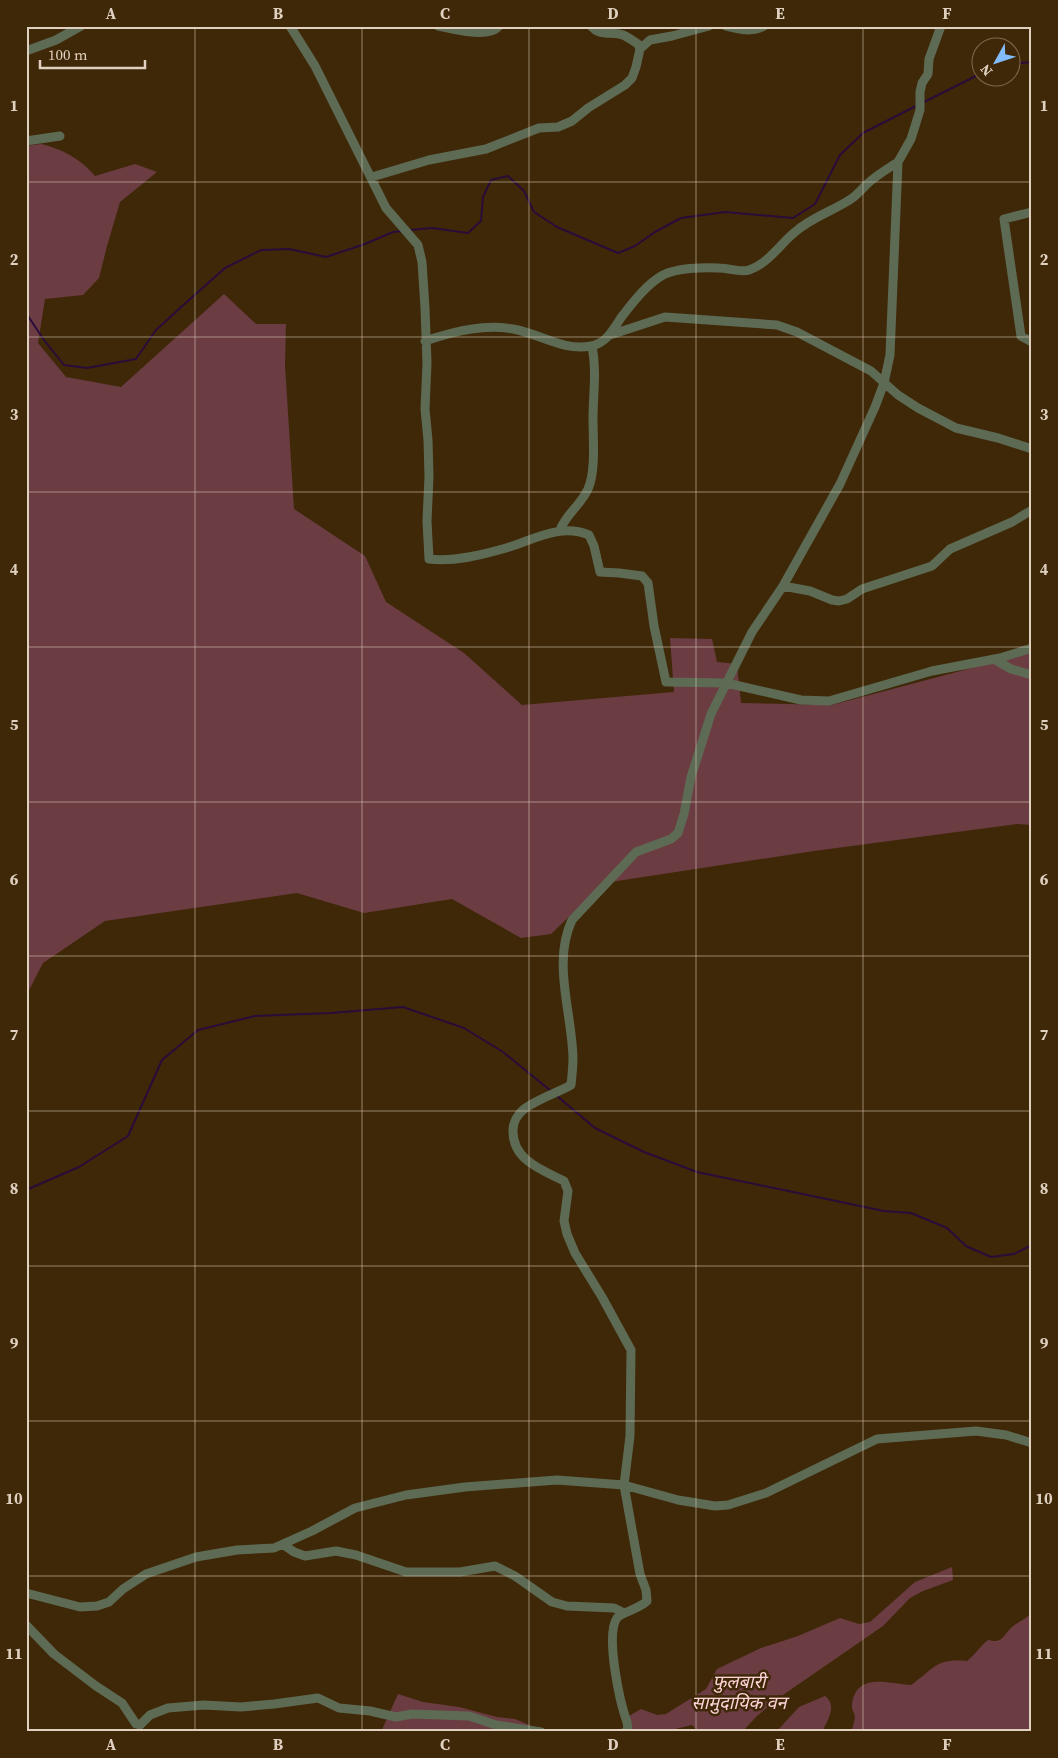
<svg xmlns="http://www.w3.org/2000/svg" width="1058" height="1758" font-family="'Source Serif 4','Noto Sans Devanagari',serif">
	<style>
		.green { fill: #6c3c43 }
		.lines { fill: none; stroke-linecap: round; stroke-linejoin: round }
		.stream { stroke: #2a0c39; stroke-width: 2 }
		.minor { stroke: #5e6b54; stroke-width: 9 }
		.grid { fill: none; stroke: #dfd0bf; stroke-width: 1; stroke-opacity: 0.55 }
		.labels { text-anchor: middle; stroke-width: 5; stroke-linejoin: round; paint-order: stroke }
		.park-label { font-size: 18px; font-style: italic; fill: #fed4d8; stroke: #3f2808 }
		.neatline { fill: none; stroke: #dfd0bf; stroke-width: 2 }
		.grid-label { font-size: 16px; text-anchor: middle; font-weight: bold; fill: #dfd0bf }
	</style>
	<rect width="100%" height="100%" fill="#3f2808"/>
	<path class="green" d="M41,144C62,149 81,159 95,176L135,164L157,172L120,202L107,246L99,278L83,295L45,299L38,343L66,377L121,387L224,294L256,324H286L285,365L294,509L365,556L386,602L464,653L522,705L674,692L670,638L712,639L717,662L737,664L741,703L832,705L1032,652V825L1017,824L814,851L604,883L551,934L521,938L452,899L364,913L297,893L105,921L43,963L26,996V146Z
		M952,1567L953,1580L923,1591L910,1598L883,1626L780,1697L757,1716L742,1732H699L692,1725L675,1729L673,1732H634L629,1716L641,1709L657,1715L666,1714L706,1689L717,1669L761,1648L798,1636L840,1618L859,1624L870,1622L915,1582Z
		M1032,1612V1732H852C852,1727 855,1721 855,1716C854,1712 851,1709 852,1705C856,1671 889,1684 911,1685C934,1669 935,1658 967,1661C975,1655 980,1646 988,1640C993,1641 997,1642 1001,1639C1004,1637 1006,1633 1009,1630C1016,1622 1026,1620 1032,1612Z
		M398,1694L423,1702L459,1707L497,1717L515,1719L546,1732H381Z
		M825,1696C838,1706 827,1721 822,1732H776L799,1707Z"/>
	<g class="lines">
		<path class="stream" d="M1010,64L1032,62
			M922,103L980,74
			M410,230L432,228L468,233L481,221L483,197L491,180L508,176L524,191L534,212L557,227L618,253L635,246L655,232L681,218L725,212L793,218L815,204L840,155L863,133L916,106
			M26,313L44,340L64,365L87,368L136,359L156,330L189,300L225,268L261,250L289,249L326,257L365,244L393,232L403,231
			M557,1096L595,1128L644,1152L697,1172L884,1211L911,1213L947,1228L966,1246L991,1257L1014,1254L1032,1245
			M26,1190L79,1167L128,1136L162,1060L198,1030L255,1016L331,1013L403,1007L464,1028L503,1052L551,1091"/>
		<path class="minor" d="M290,26L315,66L386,208L418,245L422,262L425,308L427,363L425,409L428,440L429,477L427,521L429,559C454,562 482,555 506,548C533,540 560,523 589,535L594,546L600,572L619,573L642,576L648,583L649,590L654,626L666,682L726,683L801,700L829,701L932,671L1000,658L1032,648
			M438,26C453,29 488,39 499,26
			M726,26C739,29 752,33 764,26
			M640,49L650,40L672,36L709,26
			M26,51L56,40L81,26
			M26,141L60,136
			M372,177L429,160L486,149L539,128L558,127L572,121L588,108L625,85L632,78L636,67L640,49L638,44C633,41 628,37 623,35C611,31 600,37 591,26
			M1032,212L1004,219L1021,336L1032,342
			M610,335L665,317L777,325L797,332L871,371L898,395L918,408L956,428L998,438L1032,449
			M425,341C455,331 487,323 518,330C543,336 565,351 591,346C608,343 614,327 623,315C634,301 647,284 663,275C677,268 703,267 719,268C728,268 741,273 749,270C769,263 780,244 795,232C812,217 833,211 851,199C857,195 862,189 867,184C877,175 887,169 898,162
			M560,530C566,514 581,505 588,489C596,471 593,439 593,419C593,394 597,371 592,346
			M783,586L810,591L832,600L839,601L847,599L862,589L932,566L950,549L1012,522L1032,510
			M994,659L1011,669L1032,675
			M284,1545L294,1552L305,1556L336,1551L356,1555L406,1572H460L495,1566L515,1576L552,1602L567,1606L614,1608L624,1613
			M26,1593L80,1607L97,1606L109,1602L123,1589L146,1574L196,1557L237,1550L274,1548L312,1531L355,1508L406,1495L465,1487L557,1480L624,1485L678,1500L715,1506L728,1505L766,1493L877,1439L976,1431L1006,1435L1032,1443
			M26,1625L54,1654L96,1686L122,1703L136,1724L140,1725L150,1715L168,1708L204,1705L241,1707L274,1704L318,1698L339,1708L370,1711L396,1717L412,1714L469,1716L496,1725L541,1732
			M625,1732L628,1729L627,1722C620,1703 605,1635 617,1618C620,1613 639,1609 647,1601L646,1590L640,1574L624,1485L630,1436L631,1350L602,1297L575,1253L567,1234L564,1221L568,1191L564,1181C542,1170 512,1160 513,1130C513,1123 517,1115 523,1110C535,1100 557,1093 571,1085C572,1076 573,1067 573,1058C572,1013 552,962 572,920L636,852L671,839L678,833L684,814L691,777L711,714L752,632L783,586L840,484L875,407L884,383L890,355L898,162L911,139L920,110V92L922,83L928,74L929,59L941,26"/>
	</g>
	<path class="grid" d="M195,26V1732M362,26V1732M529,26V1732M696,26V1732M863,26V1732M26,182H1032M26,337H1032M26,492H1032M26,647H1032M26,802H1032M26,956H1032M26,1111H1032M26,1266H1032M26,1421H1032M26,1576H1032"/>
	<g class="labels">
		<g class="park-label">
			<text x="739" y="1688">फुलबारी<tspan x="739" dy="21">सामुदायिक वन</tspan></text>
		</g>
	</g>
	<rect width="1058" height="1758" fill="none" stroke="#3f2808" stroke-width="55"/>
	<g transform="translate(996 62) rotate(230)"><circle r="24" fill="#3f2808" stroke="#7f6b51"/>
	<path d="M0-4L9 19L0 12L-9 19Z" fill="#83bcfb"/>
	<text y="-8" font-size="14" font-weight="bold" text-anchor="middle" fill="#dfd0bf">N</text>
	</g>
	<path d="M40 60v8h105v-8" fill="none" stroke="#dfd0bf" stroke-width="2.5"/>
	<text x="48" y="60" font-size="15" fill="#dfd0bf" stroke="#3f2808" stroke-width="4" paint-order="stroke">100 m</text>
	<rect x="28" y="28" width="1002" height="1702" class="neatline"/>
	<g class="grid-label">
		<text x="111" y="19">A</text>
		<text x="278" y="19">B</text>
		<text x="445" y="19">C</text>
		<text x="613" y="19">D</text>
		<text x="780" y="19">E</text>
		<text x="947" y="19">F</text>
		<text x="14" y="111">1</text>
		<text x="1044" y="111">1</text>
		<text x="14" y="265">2</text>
		<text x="1044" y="265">2</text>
		<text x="14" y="420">3</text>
		<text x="1044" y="420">3</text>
		<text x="14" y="575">4</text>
		<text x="1044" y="575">4</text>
		<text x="14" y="730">5</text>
		<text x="1044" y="730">5</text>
		<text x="14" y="885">6</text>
		<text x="1044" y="885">6</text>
		<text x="14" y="1040">7</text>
		<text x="1044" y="1040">7</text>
		<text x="14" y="1194">8</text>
		<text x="1044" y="1194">8</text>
		<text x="14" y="1349">9</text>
		<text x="1044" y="1349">9</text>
		<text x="14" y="1504">10</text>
		<text x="1044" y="1504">10</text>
		<text x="14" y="1659">11</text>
		<text x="1044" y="1659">11</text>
		<text x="111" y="1750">A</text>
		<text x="278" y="1750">B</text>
		<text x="445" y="1750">C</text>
		<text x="613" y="1750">D</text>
		<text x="780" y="1750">E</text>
		<text x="947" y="1750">F</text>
	</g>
</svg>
